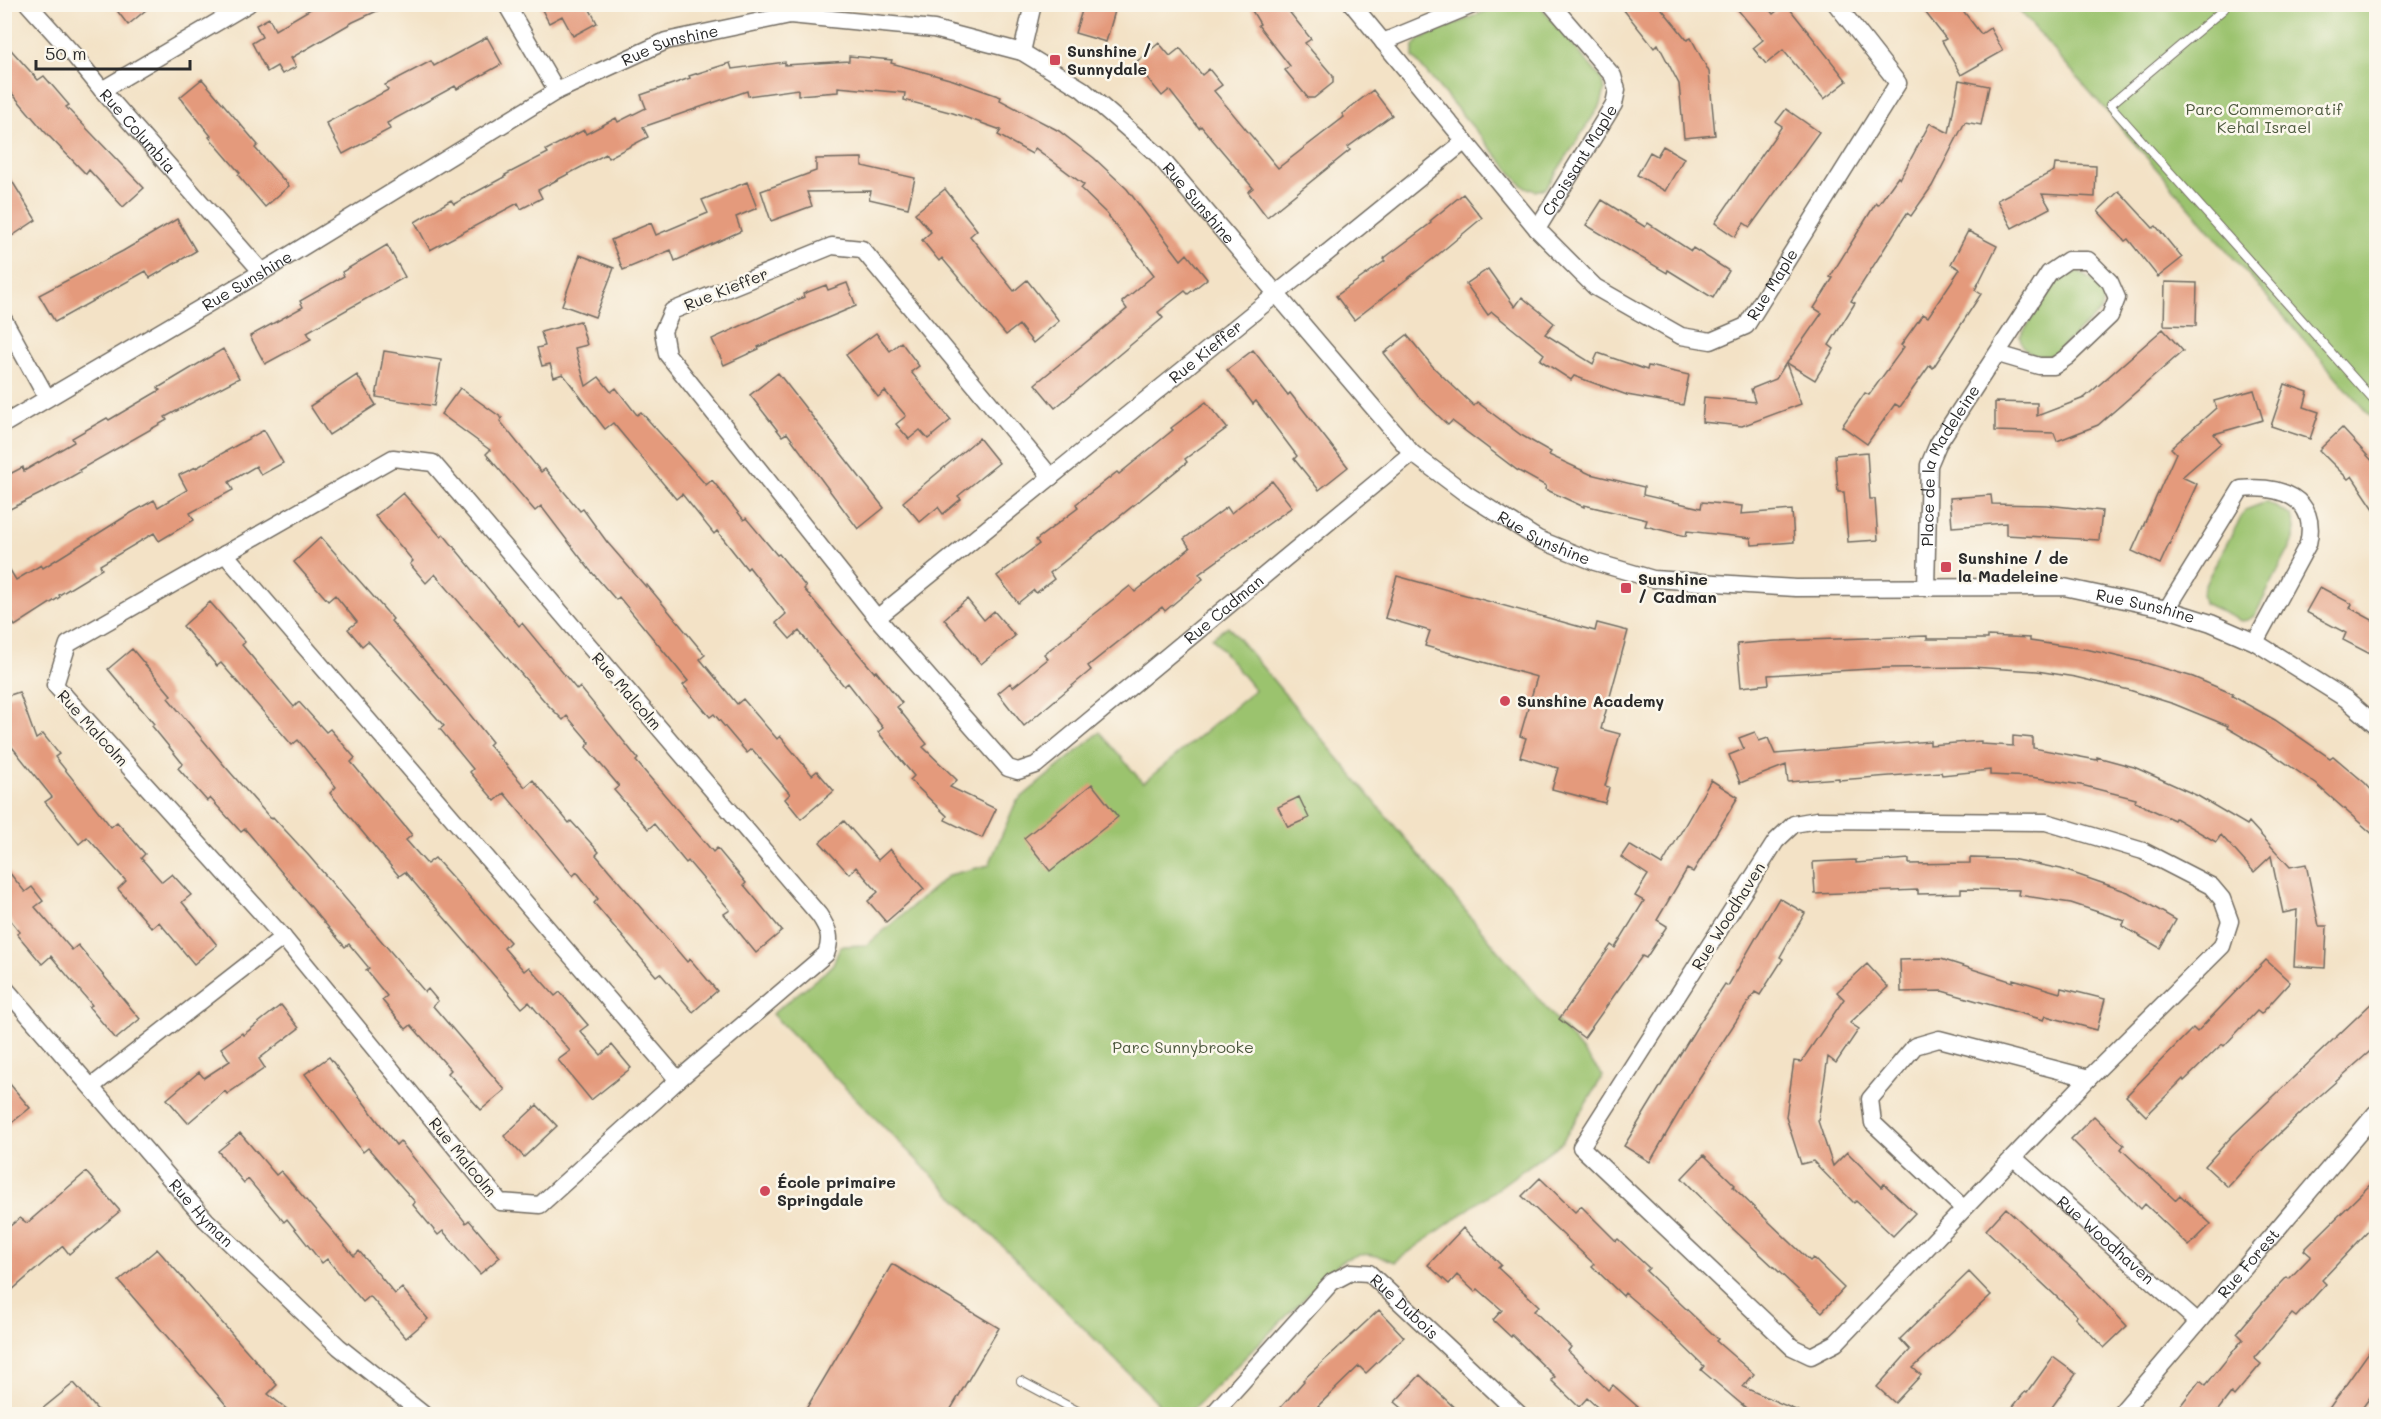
<svg xmlns="http://www.w3.org/2000/svg" width="2381" height="1419" font-family="Mali,sans-serif">
	<style>
		.green { fill: #9bc36e; stroke: #63774c; stroke-width: 1.5 }
		.building { fill: #e49a7b }
		.lines { fill: none; stroke-linecap: round; stroke-linejoin: round }
		.lane-casing { stroke: #716b61; stroke-width: 10 }
		.street-casing { stroke: #716b61; stroke-width: 19 }
		.lane { stroke: #fff; stroke-width: 8 }
		.street { stroke: #fff; stroke-width: 16 }
		.poi-dot { fill: #d1495b; stroke: #fbf7ec; stroke-width: 2 }
		.labels { text-anchor: middle; stroke-width: 5; stroke-linejoin: round; paint-order: stroke }
		.street-label { font-size: 16px; fill: #2b2b2b; stroke: #fbf7ec }
		.poi-label { font-size: 16px; font-weight: bold; fill: #2b2b2b; stroke: #fbf7ec; text-anchor: start }
		.park-label { font-size: 16px; fill: #4d593f; stroke: #fbf7ec }
	</style>
	<rect width="100%" height="100%" fill="#fbf7ec"/>
	<filter id="ink" filterUnits="userSpaceOnUse"><feTurbulence type="fractalNoise" baseFrequency=".0167" numOctaves="2"/><feDisplacementMap in="SourceGraphic" scale="12" xChannelSelector="R" yChannelSelector="G"/><feConvolveMatrix kernelMatrix="1 2 1 2 8 2 1 2 1" color-interpolation-filters="sRGB"/></filter>
	<filter id="wash" filterUnits="userSpaceOnUse"><feTurbulence type="fractalNoise" baseFrequency=".008" numOctaves="4" result="noise"/><feDisplacementMap in="SourceGraphic" scale="24" xChannelSelector="R" yChannelSelector="G"/><feGaussianBlur stdDeviation="1.35" result="paint"/><feColorMatrix in="noise" values="0 0 0 0 0 0 0 0 0 0 0 0 0 0 0 0 0 1.4 0 .05"/><feComposite in="paint" operator="in"/></filter>
	<g filter="url(#wash)">
		<rect width="100%" height="100%" fill="#f3e2c6"/>
		<path class="green" d="M1500,5H1537L1541,7L1601,78L1605,90L1601,104L1546,188L1535,191L1523,186L1413,57V46L1422,38Z
			M2015,5H2376V423Z
			M2078,272C2095,281 2110,291 2101,311L2053,354C2038,360 2021,353 2020,336L2060,277Z
			M2266,502L2292,516L2295,528L2294,540L2255,615L2248,620L2241,621L2204,603L2202,593L2206,582L2245,510Z
			M1228,626L1603,1076L1562,1142L1395,1262C1373,1254 1365,1251 1343,1260L1188,1414H1169L772,1014L825,972L833,964L841,946L867,945L949,875L989,865L1016,802L1100,732L1143,783L1255,690L1212,638Z"/>
		<g id="blocks">
			<path class="building" d="M112,4H153L128,25Z
				M319,4H392L353,22L291,58L296,67L282,74L277,66L267,72L252,43L262,37L256,25L269,18L275,30Z
				M539,4H587L597,23L573,36L562,16L549,23Z
				M1084,4H1117L1106,42L1075,33Z
				M1248,4H1283L1311,39L1305,43L1333,76V83L1314,98H1308L1285,70L1290,66L1258,25L1260,24Z
				M1619,4H1658L1687,40L1691,38L1709,72L1715,135L1684,138L1679,84L1658,44L1654,48Z
				M1733,4H1765L1773,14L1786,4L1847,81L1824,99L1783,50L1766,64L1753,48L1763,40Z
				M1919,4H1958L1981,34L1990,28L2003,51L1961,75L1942,41L1946,39Z
				M487,37L502,64L457,89L455,86L387,123L390,129L343,154L326,123L388,90L385,85L431,61L434,66Z
				M4,42L38,80L44,76L69,105L66,107L144,188L123,207L89,170L86,174L44,131L4,84Z
				M1159,43L1170,56L1180,48L1202,75L1209,69L1222,85L1214,91L1278,168L1344,117L1342,114L1373,90L1392,115L1348,147L1350,150L1267,217L1248,192L1253,188L1201,126L1199,128L1169,90L1162,96L1135,63Z
				M849,56L892,60L891,63L953,80L1001,97L1000,100L1059,131L1094,158L1127,189L1181,260L1187,254L1207,279L1188,294L1185,291L1158,312L1163,318L1055,408L1035,384L1127,309L1122,302L1154,275L1107,214L1081,189L1084,185L1035,148L1032,154L998,135L1001,130L953,113L904,100L905,93L838,87V92L798,95V89L748,96L747,91L643,127L648,137L608,158L606,154L553,182L538,190L542,198L521,209L518,203L430,250L415,222L451,200L454,204L506,176L505,175L548,153L546,150L584,130L586,134L616,118L618,122L646,108L641,95L690,78L689,76L730,63L732,69L785,62V65L849,61Z
				M202,79L258,145L255,148L289,186L265,207L238,175L240,173L209,137L211,136L180,97Z
				M1959,80L1989,86L1981,125L1965,122L1932,186L1911,216L1907,213L1851,301L1855,303L1829,345L1834,349L1815,380L1787,363L1822,313L1814,308L1833,278L1830,277L1876,203L1878,205L1898,177L1900,179L1930,123L1949,133Z
				M1786,109L1819,132L1750,227L1744,223L1735,237L1715,223L1782,126L1776,122Z
				M1663,146L1684,158L1665,191L1637,175L1650,152L1657,156Z
				M862,158V166L915,178L908,208L869,199L871,191L807,192L812,206L771,221L761,191L816,171V159Z
				M2055,164L2096,166L2095,197L2042,194L2050,208L2012,228L1997,200L2054,171Z
				M4,168L36,220L12,236L4,223Z
				M747,182L757,208L736,217L741,231L675,261L671,250L623,270L611,240L651,223L656,235L708,213L702,200Z
				M945,189L977,230L970,236L1014,291L1027,280L1059,321L1033,343L1019,325L1006,335L942,258L939,261L922,240L931,232L915,213Z
				M2119,191L2153,228L2156,226L2182,258L2158,277L2128,239L2125,241L2098,211Z
				M1463,194L1482,218L1434,258L1354,320L1336,296L1385,261L1383,259L1431,223L1430,221Z
				M1602,200L1645,227L1648,223L1691,251L1693,248L1729,271L1713,298L1668,270L1667,273L1586,225Z
				M177,219L196,251L150,278L146,271L55,322L39,295L123,251Z
				M1968,231L1997,246L1975,290L1981,294L1933,368L1930,365L1900,407L1895,404L1867,444L1842,426L1865,393L1869,395L1904,347L1901,345L1923,314L1928,317L1960,269L1951,264Z
				M387,245L405,277L307,332L311,339L265,364L250,336L303,307L300,301L344,276L342,272Z
				M580,255L614,268L595,317L562,305Z
				M1488,269L1515,307L1522,297L1554,323L1545,334L1593,364L1598,353L1647,370L1648,366L1689,375L1683,405L1627,395L1574,376L1571,380L1540,360L1544,354L1492,312L1488,315L1466,284Z
				M2165,282L2197,283L2196,326L2164,325Z
				M847,283L856,306L758,347L759,349L724,365L712,339L804,297L803,294L826,285L828,290Z
				M580,321L587,345L575,348L586,386L599,377L611,392L616,388L637,415L641,412L706,485L712,480L744,520L746,518L777,555L779,554L806,587L804,589L874,672L876,671L902,703L897,707L927,744L923,747L957,780L950,787L996,809L982,838L945,820L947,816L910,780L914,776L878,732L883,728L848,683L844,686L799,631L790,639L776,623L786,614L749,567L747,569L717,531L714,534L682,494L676,499L613,423L605,429L563,374L554,377L550,364L542,366L537,348L545,346L541,332Z
				M2163,329L2183,351L2098,425L2057,441L2054,433L1995,431V402L2037,403V416L2084,398Z
				M876,333L890,351L901,342L919,366L911,372L951,420L928,439L920,430L909,439L896,424L906,416L885,391L878,397L846,355Z
				M1407,335L1434,368L1474,406L1477,402L1521,435L1551,452L1549,455L1590,474L1644,487L1643,495L1701,508L1702,502L1742,506L1741,514L1792,510L1794,542L1752,545L1751,538L1687,531L1686,536L1645,526L1647,520L1584,505V507L1545,489L1546,486L1517,470L1452,421L1448,425L1417,395L1384,353Z
				M223,349L239,378L165,417L167,420L79,470L80,472L44,492L4,512V477L23,467L24,471L74,442L72,438L107,418L109,420L160,390L158,388Z
				M1253,350L1288,395L1290,393L1348,467L1319,490L1294,459L1297,456L1256,401L1253,404L1227,370Z
				M384,351L441,360L434,406L376,397Z
				M1786,363L1801,404L1742,426L1702,422L1704,397L1755,402L1751,389L1776,379Z
				M778,373L884,508L858,529L787,433L782,436L750,395Z
				M357,375L376,405L329,435L310,406Z
				M2285,384L2308,392L2304,407L2319,412L2310,439L2271,426Z
				M460,388L502,418L500,421L541,472L545,469L580,511L583,509L607,542L646,587L647,585L705,655L700,659L737,704L743,699L777,739L780,736L812,775L817,771L834,791L801,819L785,799L790,794L752,749L747,753L714,714L710,717L683,685L688,681L619,597L616,600L589,569L541,506L535,511L486,454L490,450L441,414Z
				M2254,390L2263,420L2214,434L2221,443L2182,477L2197,484L2160,564L2132,551L2176,453L2171,448L2216,408L2214,401Z
				M1206,402L1227,428L1185,459L1187,462L1050,573L1054,579L1036,593L1034,590L1018,603L997,576L1039,544L1036,540L1078,508L1076,504L1117,472L1119,474L1173,430L1171,428Z
				M2342,428L2376,465V512L2352,476L2348,479L2319,450Z
				M264,430L283,463L261,475L256,466L229,482L233,490L190,513L194,520L159,541L154,533L100,565L102,569L59,595L60,597L15,626L4,609V560L16,580L41,565L43,568L131,513L154,500L158,507L187,490L179,475L196,467V468Z
				M979,438L999,463L958,496L961,499L943,514L938,507L920,522L903,502Z
				M1867,452L1870,499H1875L1878,540L1848,542L1844,492H1838L1835,455Z
				M1272,481L1292,507L1199,574L1203,579L1165,611L1162,607L1088,666L1091,670L1024,726L998,693L1010,683L1013,687L1048,659L1044,654L1130,586L1135,592L1190,548L1184,539L1227,507L1231,513Z
				M403,493L441,537L444,535L519,626L522,623L577,690L580,687L638,759L636,761L713,852L717,848L746,883L744,885L782,931L756,953L724,914L730,910L688,861L686,863L654,824L648,829L614,790L619,786L586,747L590,743L567,716L563,720L547,704L435,574L426,583L410,564L413,561L375,516Z
				M1991,495L1992,504L2047,505L2102,511L2099,540L2006,535V523L1952,527L1950,498Z
				M321,537L393,619L391,621L459,701L492,742L489,745L525,787L533,780L569,823L571,821L599,852L596,855L687,962L690,959L717,991L693,1012L660,973L656,976L594,903L598,899L577,872L573,876L504,793L495,801L470,772L473,769L440,729L444,726L368,641L362,646L348,629L357,622L335,595L328,601L294,562Z
				M1397,576L1595,631L1597,623L1628,631L1601,729L1620,734L1605,786L1609,787L1605,803L1552,789L1558,768L1520,757L1526,738L1520,736L1537,677L1425,646L1430,631L1385,618Z
				M2320,587L2352,604L2350,608L2376,622V657L2343,640L2346,633L2306,612Z
				M967,599L984,620L994,611L1015,636L981,664L944,619Z
				M210,602L245,642L242,645L294,707L299,702L326,732L330,729L355,758L351,762L412,835L406,840L427,864L435,858L510,942L504,948L524,971L529,967L555,996L560,992L588,1025L580,1031L601,1055L612,1045L631,1068L591,1100L558,1060L570,1051L529,1002L522,1008L405,872L399,876L330,793L336,787L298,740L292,745L221,663L217,666L183,626Z
				M1927,636V639H1988V636L2030,638V641L2090,650L2146,663L2193,677L2233,694L2232,696L2275,720L2330,758L2333,756L2365,783L2376,795V837L2316,784L2274,755L2227,728L2228,726L2174,704L2129,690L2075,677L2037,671L1971,667L1887,668L1768,675L1769,684L1741,687L1737,644L1776,641Z
				M132,649L171,695L168,698L223,764L271,819L273,817L309,856L425,992L428,989L438,1001L433,1006L505,1090L481,1110L448,1073L451,1070L411,1025L406,1029L382,1000L387,996L366,970L369,968L349,944L345,947L245,829L241,832L210,798L207,801L178,768L183,764L152,726L154,724L108,669Z
				M19,692L36,739L43,734L59,754L55,757L111,827L117,822L145,854L141,858L162,882L172,874L191,895L182,902L217,945L194,964L159,922L152,928L118,889L126,881L87,837L79,844L45,802L52,797L4,737V697Z
				M1755,732L1759,741L1768,738L1775,754L1930,741V745L1981,741V744L2013,746V736L2033,738V748L2097,760V757L2134,767L2198,796L2247,825L2249,822L2290,867L2306,864L2319,926H2327L2325,968L2294,966L2297,910L2283,913L2271,856L2254,872L2221,835L2216,842L2175,818L2174,820L2135,802L2136,799L2081,785L2031,777L1990,775V770L1942,775L1941,772L1839,780V778L1788,782L1786,765L1740,783L1729,755L1744,749L1739,738Z
				M1711,780L1738,797L1693,872L1687,869L1657,920L1667,926L1646,958L1642,956L1584,1038L1559,1019L1611,945L1615,948L1644,901L1635,896L1648,875L1621,857L1629,845L1662,865Z
				M1092,784L1118,817L1050,871L1024,838Z
				M1299,797L1309,818L1288,827L1278,807Z
				M844,821L878,860L890,849L924,889L886,922L868,901L878,892L856,867L849,874L820,842Z
				M1970,858L2011,859L2061,869L2128,892L2176,920L2160,948L2122,926L2125,921L2071,903L2018,895L2019,890L1961,889V893L1918,894V890L1815,894L1813,862L1856,860V863L1909,859V864L1970,863Z
				M4,866L25,892L32,887L43,901L35,907L72,950L78,945L140,1019L116,1039L89,1007L92,1005L51,956L42,964L17,934L20,932L4,912Z
				M1779,898L1805,913L1780,957L1783,959L1760,995L1755,992L1696,1083L1650,1162L1624,1146L1698,1025L1725,984L1728,986Z
				M1941,959L2013,982V979L2060,993L2061,988L2105,999L2097,1030L2046,1016L2044,1020L1942,991L1901,992L1900,960Z
				M2266,960L2290,982L2261,1014L2257,1011L2224,1046L2222,1044L2184,1081L2183,1079L2146,1116L2126,1096L2193,1028L2197,1032Z
				M1867,964L1888,987L1850,1023L1859,1029L1836,1063L1828,1057L1818,1121L1833,1166L1847,1152L1882,1187L1884,1184L1915,1213L1893,1236L1856,1201L1854,1203L1813,1161L1801,1164L1786,1117L1794,1061L1801,1062L1844,999L1837,992Z
				M2376,999V1046L2304,1110L2257,1155L2228,1187L2205,1166L2233,1135Z
				M281,1005L299,1028L259,1059L265,1068L227,1094L225,1091L188,1123L167,1099L199,1072L204,1078L230,1061L221,1048L242,1033L243,1035Z
				M329,1057L396,1145L400,1141L466,1223L469,1220L500,1257L480,1274L443,1231L438,1235L413,1205L415,1202L368,1148L363,1152L305,1074Z
				M4,1077L30,1108L4,1129Z
				M537,1105L557,1126L524,1157L504,1136Z
				M2094,1116L2124,1145L2121,1149L2175,1200L2180,1195L2211,1224L2189,1246L2145,1204L2141,1209L2071,1139Z
				M240,1133L276,1175L281,1171L354,1256L359,1251L395,1294L402,1288L428,1319L406,1338L370,1296L363,1302L327,1259L322,1263L287,1219L284,1222L248,1179L244,1183L218,1151Z
				M1704,1155L1735,1185L1733,1187L1768,1221L1810,1261L1813,1258L1844,1288L1822,1312L1718,1215L1682,1178Z
				M86,1172L120,1211L69,1254L63,1246L4,1297V1231L20,1218L27,1223Z
				M1540,1178L1575,1212L1581,1206L1616,1241L1618,1239L1649,1268L1646,1271L1718,1339L1716,1341L1754,1374L1743,1387L1805,1414H1743L1746,1408L1701,1370L1704,1366L1663,1326L1625,1293L1623,1296L1592,1266L1594,1264L1522,1196Z
				M2376,1179V1223L2322,1280L2326,1284L2296,1317L2292,1314L2254,1358L2261,1364L2234,1396L2231,1393L2215,1414H2174L2200,1380L2206,1385L2243,1339L2237,1333L2263,1302L2287,1277L2289,1279L2311,1256L2304,1250Z
				M2006,1208L2078,1274L2127,1326L2104,1348L2075,1318L2077,1316L1986,1230Z
				M1463,1228L1501,1265L1498,1268L1539,1306L1534,1311L1571,1347L1568,1351L1608,1390L1613,1385L1646,1414H1605L1587,1398L1579,1407L1551,1380L1555,1377L1512,1335L1511,1337L1493,1320L1502,1310L1478,1289L1475,1292L1457,1275L1449,1284L1428,1265Z
				M157,1249L277,1385L268,1394L293,1414H234L119,1281Z
				M892,1264L999,1328L948,1414H803Z
				M1969,1272L1991,1295L1913,1368L1921,1375L1895,1403L1877,1387L1910,1350L1900,1339Z
				M1379,1310L1404,1337L1366,1373L1359,1366L1318,1406L1328,1414H1275L1304,1381L1303,1380Z
				M2376,1342V1389L2358,1414H2325Z
				M2053,1357L2076,1374L2047,1414H2007L2025,1392L2027,1393Z
				M1420,1375L1461,1414H1409L1395,1402Z
				M74,1383L101,1414H36Z"/>
		</g>
	</g>
	<g filter="url(#ink)">
		<use href="#blocks" fill-opacity="0" stroke="#716b61" stroke-width="1.5"/>
		<g class="lines">
			<g class="lane-casing">
				<path id="lane" d="M2220,4L2224,9L2110,105L2376,403
					M1021,1381L1083,1414"/>
			</g>
			<g class="street-casing">
				<g id="street">
					<path id="s1" d="M28,4L73,54L102,90L262,272"/>
					<path d="M506,4L557,91"/>
					<path id="s2" d="M1352,4L1537,229L1595,287L1681,336L1711,341L1746,326L1898,83L1836,4"/>
					<path d="M1383,42L1475,4"/>
					<path d="M1022,52L1033,4"/>
					<path d="M102,90L248,4"/>
					<path id="s3" d="M1537,229L1614,104L1617,90L1613,76L1551,4"/>
					<path d="M4,320L47,398"/>
					<path id="s4" d="M4,424L262,272L557,91L666,41L790,15L934,29L1022,52L1082,89L1158,155L1412,453L1465,493L1538,539L1595,562L1653,579L1796,588L2064,587L2167,609L2211,623L2255,642L2346,699L2376,725"/>
					<path d="M393,458L433,463L819,915C829,930 832,938 826,954L678,1080L540,1205L500,1202L283,937L55,685L68,644Z"/>
					<path id="s5" d="M1051,477L862,249L832,246L672,311L663,331L667,354L877,618L1008,768L1018,771L1036,765L1412,453"/>
					<path d="M225,554L678,1080"/>
					<path id="s6" d="M1926,588L1929,465L1938,444L2049,273L2068,260H2088L2110,282L2117,298L2110,316L2067,357L2054,366H2039L1998,354"/>
					<path d="M2167,609L2241,489C2279,485 2319,497 2308,544L2255,642"/>
					<path id="s7" d="M877,618L1465,141"/>
					<path d="M1817,820L2046,822L2143,851L2211,886L2222,899L2230,921L2222,946L2089,1078L1836,1343L1811,1356L1792,1347L1581,1147L1776,841L1794,824Z"/>
					<path id="s8" d="M4,987L206,1220L339,1347L423,1414"/>
					<path d="M91,1087L283,937"/>
					<path id="s9" d="M2014,1158L2198,1322"/>
					<path d="M1963,1208L1873,1123L1870,1099L1915,1046L1939,1039L2089,1078"/>
					<path id="s10" d="M1213,1414L1332,1282L1351,1272L1369,1273L1519,1414"/>
					<path id="s11" d="M2120,1414L2376,1113"/>
				</g>
			</g>
			<use href="#lane" class="lane"/>
			<use href="#street" class="street"/>
		</g>
	</g>
	<g class="poi-dot">
		<rect x="1049" y="54" width="12" height="12" rx="3"/>
		<rect x="1940" y="561" width="12" height="12" rx="3"/>
		<rect x="1620" y="582" width="12" height="12" rx="3"/>
		<circle cx="1505" cy="701" r="6"/>
		<circle cx="765" cy="1191" r="6"/>
	</g>
	<g class="labels">
		<g class="street-label">
			<text dy="6" stroke="none"><textPath href="#s4" startOffset="768">Rue Sunshine</textPath></text>
			<text dy="6" stroke="none"><textPath href="#s1" startOffset="168">Rue Columbia</textPath></text>
			<text dy="6" stroke="none"><textPath href="#s3" startOffset="81">Croissant Maple</textPath></text>
			<text dy="6" stroke="none"><textPath href="#s4" startOffset="1362">Rue Sunshine</textPath></text>
			<text dy="6" stroke="none"><textPath href="#s4" startOffset="282">Rue Sunshine</textPath></text>
			<text dy="6" stroke="none"><textPath href="#s2" startOffset="590">Rue Maple</textPath></text>
			<text transform="translate(726 289) rotate(-22)" y="6">Rue Kieffer</text>
			<text dy="6" stroke="none"><textPath href="#s7" startOffset="423">Rue Kieffer</textPath></text>
			<text dy="6" stroke="none"><textPath href="#s6" startOffset="128">Place de la Madeleine</textPath></text>
			<text dy="6" stroke="none"><textPath href="#s4" startOffset="1848">Rue Sunshine</textPath></text>
			<text dy="6" stroke="none"><textPath href="#s4" startOffset="2460">Rue Sunshine</textPath></text>
			<text dy="6" stroke="none"><textPath href="#s5" startOffset="1354">Rue Cadman</textPath></text>
			<text transform="translate(627 691) rotate(49)" y="6">Rue Malcolm</text>
			<text transform="translate(93 728) rotate(48)" y="6">Rue Malcolm</text>
			<text transform="translate(1728 916) rotate(-58)" y="6">Rue Woodhaven</text>
			<text transform="translate(463 1157) rotate(51)" y="6">Rue Malcolm</text>
			<text dy="6" stroke="none"><textPath href="#s8" startOffset="300">Rue Hyman</textPath></text>
			<text dy="6" stroke="none"><textPath href="#s9" startOffset="123">Rue Woodhaven</textPath></text>
			<text dy="6" stroke="none"><textPath href="#s11" startOffset="198">Rue Forest</textPath></text>
			<text dy="6" stroke="none"><textPath href="#s10" startOffset="266">Rue Dubois</textPath></text>
		</g>
		<g class="poi-label">
			<text x="1067" y="57">Sunshine /<tspan x="1067" dy="18">Sunnydale</tspan></text>
			<text x="1958" y="564">Sunshine / de<tspan x="1958" dy="18">la Madeleine</tspan></text>
			<text x="1638" y="585">Sunshine<tspan x="1638" dy="18">/ Cadman</tspan></text>
			<text x="1517" y="707">Sunshine Academy</text>
			<text x="777" y="1188">École primaire<tspan x="777" dy="18">Springdale</tspan></text>
		</g>
		<g class="park-label">
			<text x="2264" y="115">Parc Commemoratif<tspan x="2264" dy="18">Kehal Israel</tspan></text>
			<text x="1183" y="1053">Parc Sunnybrooke</text>
		</g>
	</g>
	<rect width="2381" height="1419" fill="none" stroke="#fbf7ec" stroke-width="24"/>
	<path d="M36 60v9h154v-9" fill="none" stroke="#2b2b2b" stroke-width="3"/>
	<text x="45" y="60" font-size="18" fill="#2b2b2b" stroke="#fbf7ec" stroke-width="4.5" paint-order="stroke">50 m</text>
</svg>
